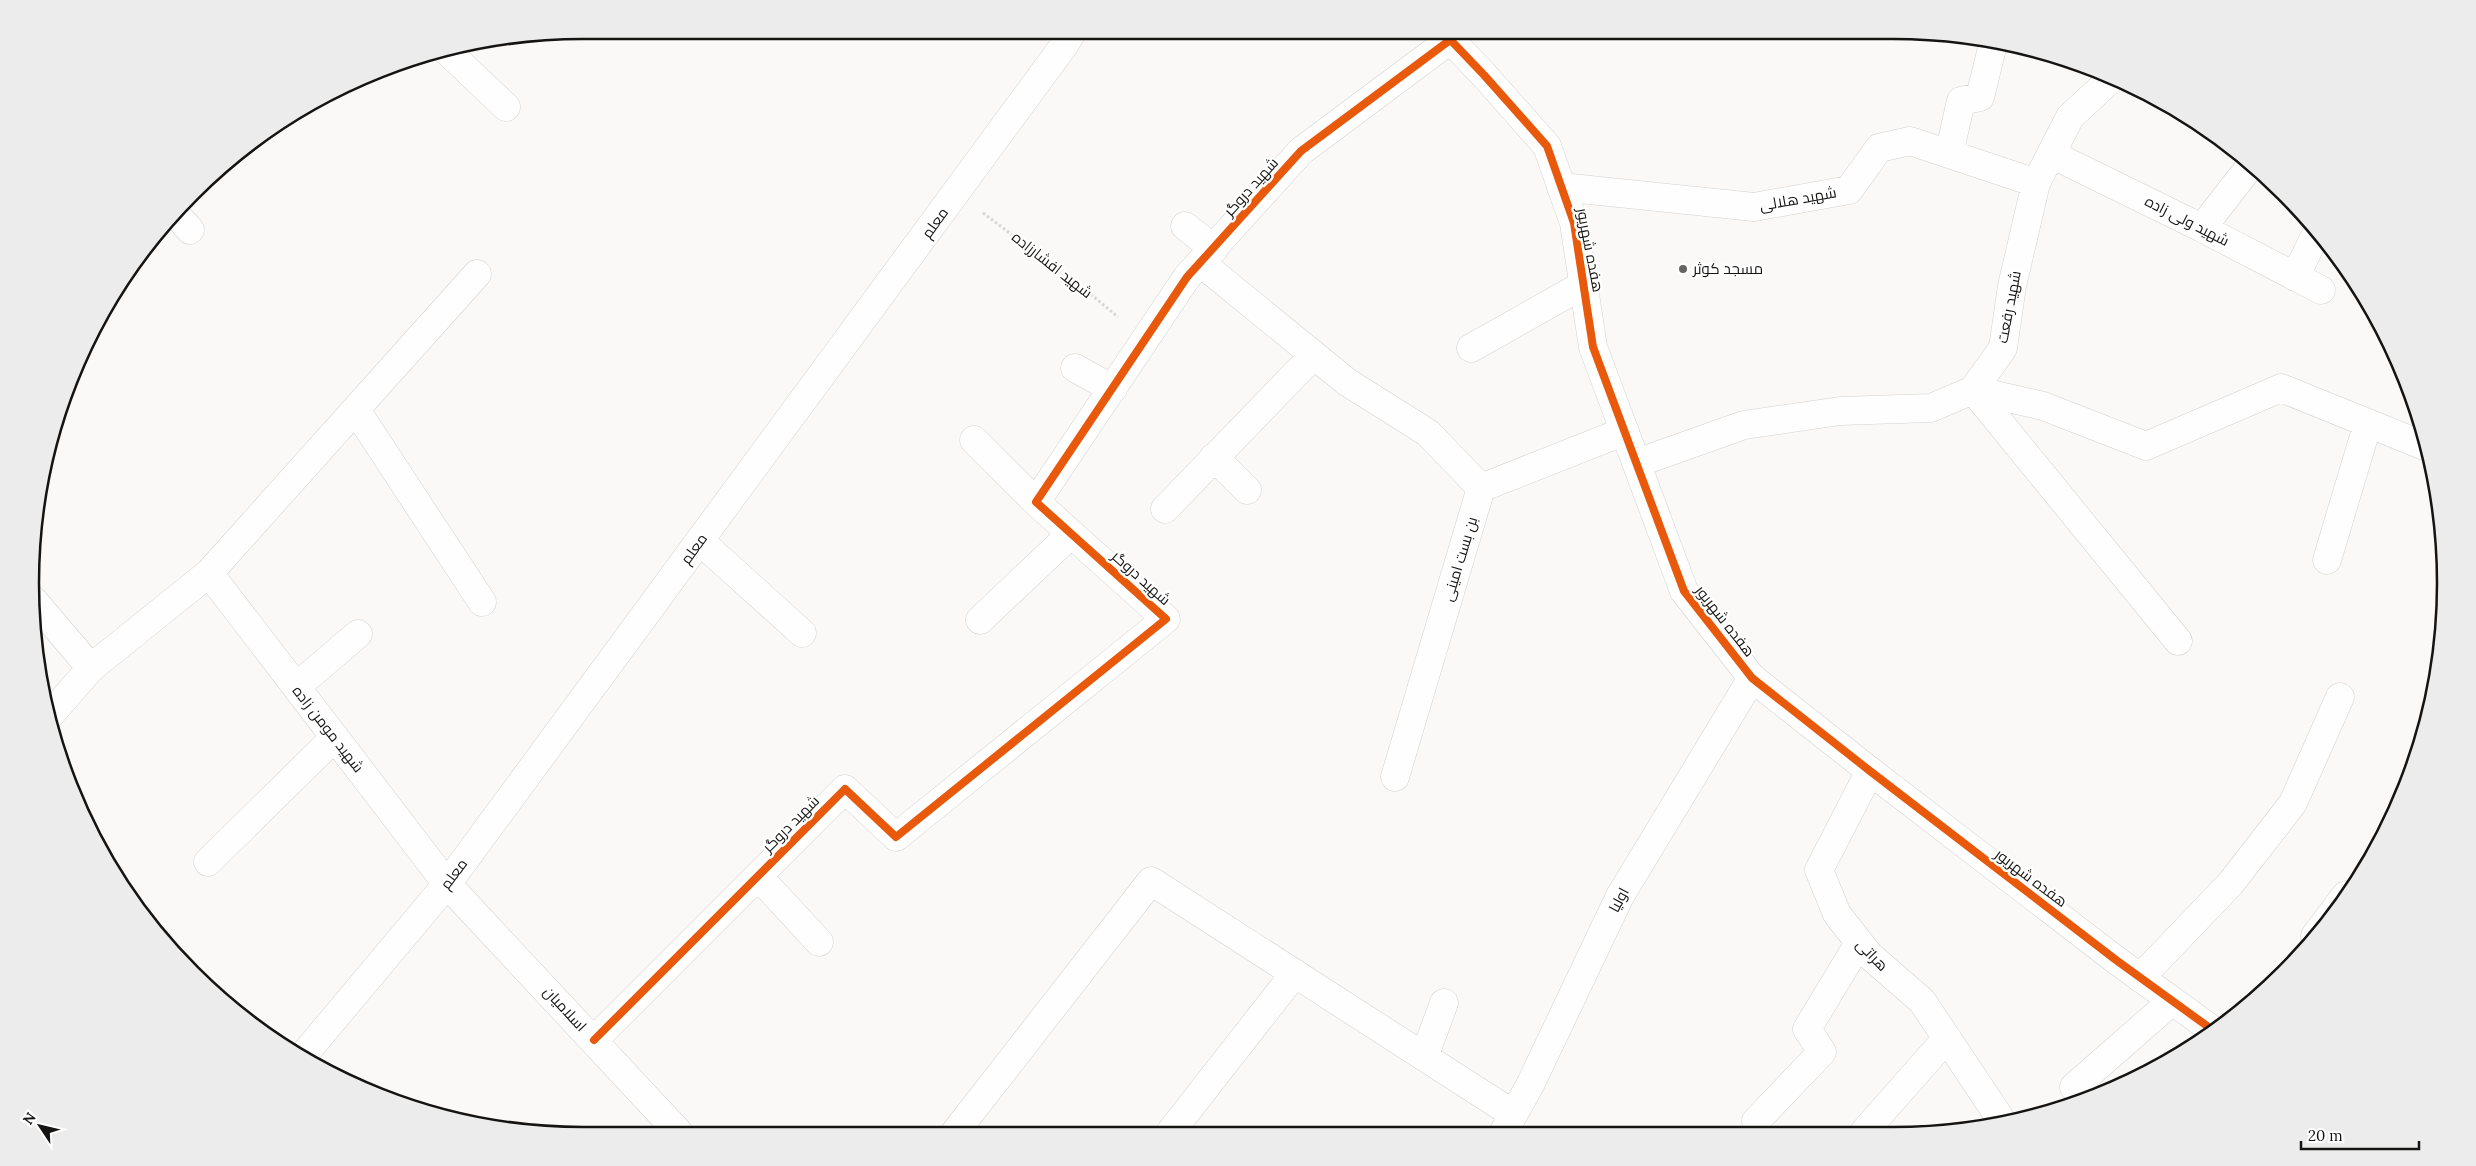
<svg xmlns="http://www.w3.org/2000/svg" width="2476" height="1166" font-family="Lora,Cairo,serif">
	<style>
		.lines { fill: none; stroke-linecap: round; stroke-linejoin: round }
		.street-casing { stroke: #d3d2d1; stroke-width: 29 }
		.secondary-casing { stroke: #d3d2d1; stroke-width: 29 }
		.path { stroke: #d6d6d6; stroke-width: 3; stroke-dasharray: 2.5 2.5; stroke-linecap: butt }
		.street { stroke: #fefefe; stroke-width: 28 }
		.secondary { stroke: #fefefe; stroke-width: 28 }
		.cycleway-casing { stroke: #fff; stroke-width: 11 }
		.cycleway { stroke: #e8590c; stroke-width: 8 }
		.poi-dot { fill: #656463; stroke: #fff; stroke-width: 2 }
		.labels { text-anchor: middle; stroke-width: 5; stroke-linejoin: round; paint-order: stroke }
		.street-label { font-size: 15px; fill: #151413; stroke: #fff }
		.poi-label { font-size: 15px; fill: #151413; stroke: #fff; text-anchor: start }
		.rim { fill: none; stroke: #151413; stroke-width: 2.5 }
	</style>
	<rect width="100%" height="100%" fill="#faf9f7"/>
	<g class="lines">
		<g class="street-casing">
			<path id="street" d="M445,49L506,107
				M1949,154L1961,101L1980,97L1994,40
				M2051,154L2202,228L2321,290
				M1561,187L1754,207L1849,190L1879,148L1910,141L2036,183
				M174,212L190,230
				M1185,226L1214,249
				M2202,228L2251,165
				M1201,263L1347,382L1428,433L1481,488
				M2295,277L2317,232
				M1471,348L1583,285
				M1075,368L1113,389
				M356,410L482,602
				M974,440L1036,502
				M1214,457L1247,490
				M1637,463L1744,425L1840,411L1931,408L1973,390L2003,348L2012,286L2036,183L2070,117L2113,77
				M1165,509L1314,355
				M700,541L802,633
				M2327,560L2368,423
				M209,573L447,884L682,1136
				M33,600L91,668
				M980,620L1071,534
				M2178,641L1973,390L2043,406L2146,446L2281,388L2427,447
				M296,687L358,634
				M49,716L91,668L209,573L477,274
				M1870,771L1819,870L1837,914L1869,955L1922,1001L2002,1121
				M1395,777L1481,488L1625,431
				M208,862L335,737
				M758,876L819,942
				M2315,936L2346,895
				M2140,978L2231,883L2293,803L2340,697
				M594,1040L845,789L896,837L1166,619L1036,502L1187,277L1301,151L1450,40
				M1424,1057L1444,1003
				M2074,1087L2172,1001
				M1756,1121L1822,1052L1807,1029L1859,943
				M1864,1132L1947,1038
				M1503,1133L1530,1085L1620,896L1752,678
				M1169,1134L1295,973
				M953,1135L1151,881L1513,1114"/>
		</g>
		<g class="secondary-casing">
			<path id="secondary" d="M1441,30L1484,75L1547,146L1574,223L1593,347L1684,591L1752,678L1870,771L2116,960L2214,1031
				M302,1057L447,884L1065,44L1073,30"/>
		</g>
		<path class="path" d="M983,213L1088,292L1118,317"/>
		<use href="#street" class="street"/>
		<use href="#secondary" class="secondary"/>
		<g class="cycleway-casing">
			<path id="cycleway" d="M1441,30L1484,75L1547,146L1574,223L1593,347L1684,591L1752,678L1870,771L2116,960L2214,1031
				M594,1040L845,789L896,837L1166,619L1036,502L1187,277L1301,151L1450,40"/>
		</g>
		<use href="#cycleway" class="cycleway"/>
	</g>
	<circle class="poi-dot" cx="1683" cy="269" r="5"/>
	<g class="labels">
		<g class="street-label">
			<text transform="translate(1251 187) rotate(-48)" y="5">شهید دروگر</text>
			<text transform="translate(1798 199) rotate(-10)" y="5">شهید هلالی</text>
			<text transform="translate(2187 221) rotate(27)" y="5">شهید ولی زاده</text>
			<text transform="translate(935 223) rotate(-54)" y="5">معلم</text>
			<text transform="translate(1590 250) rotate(79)" y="5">هفده شهریور</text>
			<text transform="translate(1052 265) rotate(38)" y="5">شهید افشارزاده</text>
			<text transform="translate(2009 307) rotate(-79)" y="5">شهید رفعت</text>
			<text transform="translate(694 549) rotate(-54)" y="5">معلم</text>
			<text transform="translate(1460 559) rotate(-73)" y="5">بن بست امینی</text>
			<text transform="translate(1141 578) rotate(42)" y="5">شهید دروگر</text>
			<text transform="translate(1725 621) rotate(52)" y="5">هفده شهریور</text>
			<text transform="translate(328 729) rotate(52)" y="5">شهید مومن زاده</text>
			<text transform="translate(791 824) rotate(-45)" y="5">شهید دروگر</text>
			<text transform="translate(454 874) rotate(-53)" y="5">معلم</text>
			<text transform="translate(2031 878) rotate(37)" y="5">هفده شهریور</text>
			<text transform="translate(1619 900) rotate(-62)" y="5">اولیا</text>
			<text transform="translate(1872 955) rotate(46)" y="5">هراتی</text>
			<text transform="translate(565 1009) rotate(47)" y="5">اسلامیان</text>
		</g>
		<g class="poi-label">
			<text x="1693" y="274">مسجد کوثر</text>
		</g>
	</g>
	<path d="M0 0H2476V1166H0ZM583 39H1893A544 544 0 0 1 2437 583V583A544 544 0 0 1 1893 1127H583A544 544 0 0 1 39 583V583A544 544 0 0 1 583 39Z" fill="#ececec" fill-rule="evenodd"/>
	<path class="rim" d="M583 39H1893A544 544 0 0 1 2437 583V583A544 544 0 0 1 1893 1127H583A544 544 0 0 1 39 583V583A544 544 0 0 1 583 39Z"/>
	<g transform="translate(40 1126) rotate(305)" stroke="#ffffff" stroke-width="4" paint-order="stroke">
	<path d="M0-4L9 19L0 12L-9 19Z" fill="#151413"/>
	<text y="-8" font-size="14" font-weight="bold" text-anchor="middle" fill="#151413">N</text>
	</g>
	<path d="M2301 1141v8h118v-8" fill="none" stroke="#151413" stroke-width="2.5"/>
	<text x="2308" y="1141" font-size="15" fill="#151413" stroke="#ffffff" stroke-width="4" paint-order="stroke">20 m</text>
</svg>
